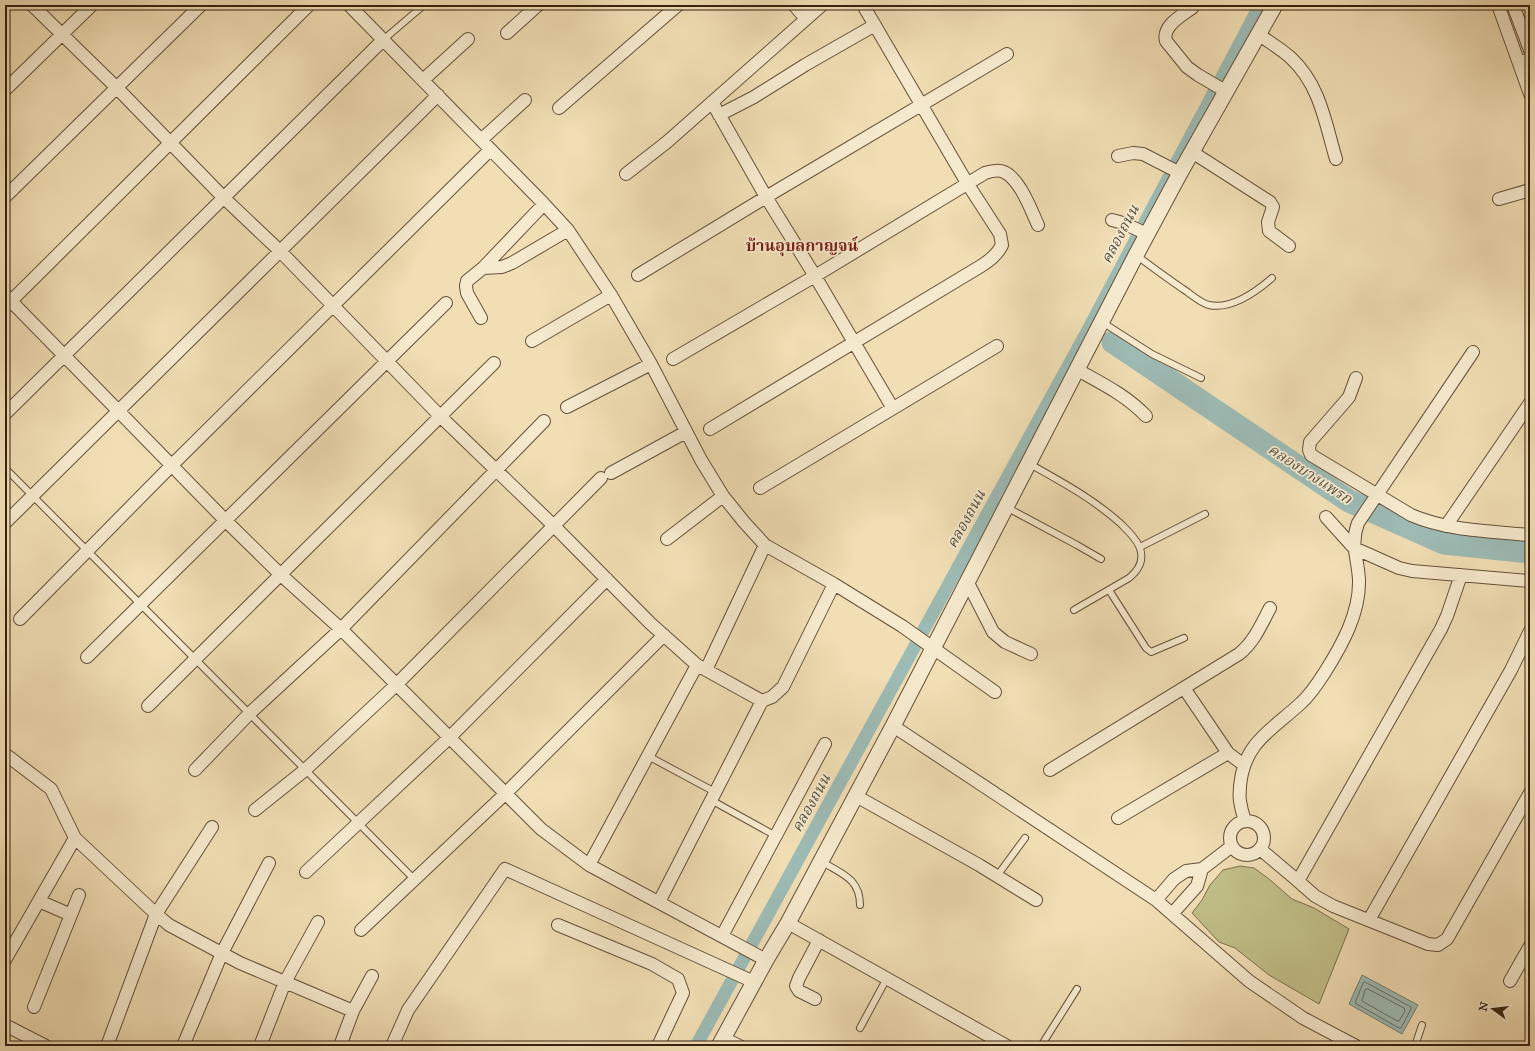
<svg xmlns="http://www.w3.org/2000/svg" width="1535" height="1051" font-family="'IM FELL Great Primer','Noto Serif Thai',serif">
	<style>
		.green { fill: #c1bf89; stroke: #7b704d }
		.water { fill: #9dbbb5; stroke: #737d73 }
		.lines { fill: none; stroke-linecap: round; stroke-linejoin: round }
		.shore { stroke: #696e63; stroke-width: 1 }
		.canal { stroke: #9dbbb5; stroke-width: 13 }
		.river { stroke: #9dbbb5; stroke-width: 23 }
		.service-casing { stroke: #64503a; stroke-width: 8 }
		.minor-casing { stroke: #64503a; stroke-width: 14 }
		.tertiary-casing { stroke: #64503a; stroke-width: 17 }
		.service { stroke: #f6eace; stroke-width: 6 }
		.minor { stroke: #f6eace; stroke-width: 12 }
		.tertiary { stroke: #f6eace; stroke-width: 15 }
		.labels { text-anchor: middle; stroke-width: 3.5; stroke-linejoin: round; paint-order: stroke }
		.water-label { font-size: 15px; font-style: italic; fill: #544f42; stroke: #f6eace }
		.quarter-label { font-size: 16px; font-weight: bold; fill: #7a1f14; stroke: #f6eace }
	</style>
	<rect width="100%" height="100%" fill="#f1deb4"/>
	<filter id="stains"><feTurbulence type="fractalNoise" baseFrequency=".005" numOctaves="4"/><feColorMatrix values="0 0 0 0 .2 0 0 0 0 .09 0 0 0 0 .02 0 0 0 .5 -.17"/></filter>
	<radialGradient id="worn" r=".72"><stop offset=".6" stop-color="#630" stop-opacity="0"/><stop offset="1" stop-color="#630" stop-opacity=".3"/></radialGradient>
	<path class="green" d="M1240,866L1254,868L1269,879L1292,899L1314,908L1349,929L1319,1004L1269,975L1235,948L1219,942L1192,913L1202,900L1210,885L1223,870Z"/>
	<path class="water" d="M1362,975L1418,1005L1402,1034L1349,1004Z"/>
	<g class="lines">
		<path class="shore" d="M1365,982L1411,1007V1009L1401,1028H1399L1355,1003L1363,983Z
			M1368,989L1404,1008L1405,1011L1399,1021H1397L1362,1001L1365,990Z"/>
		<path class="canal" d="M696,1046L1089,328L1260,5"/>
		<path class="river" d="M1113,342L1349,501L1444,543L1530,552"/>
		<g class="service-casing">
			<path id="service" d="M383,40L424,5
				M1136,255C1152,267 1167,278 1183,289C1191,294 1200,303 1209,305C1232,310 1257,291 1272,278
				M1102,322L1152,354L1201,378
				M1028,463C1060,481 1092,498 1120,523C1127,530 1135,537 1139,546C1145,559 1139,570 1129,578L1074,610
				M5,468L414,879
				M1006,507L1077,545L1101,559
				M1140,547L1205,514
				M1109,590L1146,648L1151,652L1184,638
				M648,756L715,792
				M711,800L776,836
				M821,861C841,874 860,878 860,905
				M997,876L1025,838
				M860,1028L887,978
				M724,1035L746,1046
				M1041,1046L1077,989
				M1415,1046L1422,1025"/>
		</g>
		<g class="minor-casing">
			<path id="minor" d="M32,5L117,88L224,198L280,251L440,416L554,526L650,623L697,665L762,701
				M349,5L544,204L568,230L611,295L651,364L701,460L723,496L744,522L765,545L834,584L902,626L995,692
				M794,5L806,19
				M1194,5L1192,8C1181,16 1162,26 1166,41L1187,67L1198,75L1227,92
				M1498,5L1530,94
				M1513,5L1530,50
				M507,33L538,5
				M1258,34C1269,42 1281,49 1291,58C1320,85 1325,122 1336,159
				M1519,63L1530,59
				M423,80L468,39
				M5,90L92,5
				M712,102L766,197L815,276L892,407
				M559,108L678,5
				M719,115L754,97L805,65L875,25
				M481,140L525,100
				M1192,152L1270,202L1273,207L1268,222L1269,231L1289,246
				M1118,156L1133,153L1143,154L1180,173
				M626,174L667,142L822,5
				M5,197L201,5
				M1499,199L1530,190
				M1112,220L1123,223L1147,234
				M483,268L502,267L512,263L568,230
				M638,275L766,197L1007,54
				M5,295L225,520L281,575L341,629L541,829L589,865L766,960
				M6,306L309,5
				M481,318L467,293L466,286L467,281L483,268L544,204
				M532,341L611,295
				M673,359L815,276L985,173C991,171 998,169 1004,172C1020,179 1031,210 1038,225
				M1076,369C1101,383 1126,395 1146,416
				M1356,378L1349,397L1343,404L1310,442L1309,450L1311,455L1411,515C1448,531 1490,531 1530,535
				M567,407L651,364
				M5,414L383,40
				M710,429L981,266C990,260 997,255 1002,245L1000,234L967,183L863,5
				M611,473L686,432
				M760,488L997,346
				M1326,517L1354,548L1399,568L1412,571L1530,581
				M5,523L438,95
				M1446,526L1530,403
				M667,539L723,496
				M967,581L993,632L1005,642L1031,654
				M20,619L171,466L490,150
				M87,657L446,303
				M706,670L765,545
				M1184,688L1228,753L1244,765
				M148,706L494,363
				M893,726L1156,900L1249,981L1303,1018L1356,1046
				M5,754L51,789L75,838L156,914L169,925L240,963L353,1011
				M195,770L249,714L341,629L544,421
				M1050,770L1239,654C1254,642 1261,625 1270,608
				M856,796L979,865L1036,900
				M255,810L305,770L396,685L601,478
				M1118,818L1228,753
				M1245,821C1243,815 1241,808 1240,801C1239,796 1240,791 1240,786C1244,742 1272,730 1301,703C1310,695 1318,683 1325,672C1342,645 1360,613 1359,580C1358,558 1350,545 1358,523L1473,352
				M1230 838a17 17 0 1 1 34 0a17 17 0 1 1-34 0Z
				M1260,849L1298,881L1315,896L1333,906L1428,944L1438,945L1447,939L1530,793
				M589,865L697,665
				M306,872L449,738L607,579
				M1298,881L1441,629L1447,616L1461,575
				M1156,900L1174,879L1186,871L1202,869L1232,846
				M39,901L71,915
				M659,902L762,701L772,697L783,687L834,584
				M1172,914L1197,886L1202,869
				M1369,920L1511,670L1530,631
				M788,923L1007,1046
				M558,925L652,964L678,979L683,993L658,1046
				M361,930L505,794L664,635
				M722,936L825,744
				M5,960L75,838
				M1510,981L1530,946
				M815,999L799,991L796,986L799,978L819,940
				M34,1007L79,895
				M5,1025L46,1046
				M107,1046L156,914L212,827
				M183,1046L222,953L269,863
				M260,1046L285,982L318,922
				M340,1046L353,1011L372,976
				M392,1046L408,1010L505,869L754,982"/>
		</g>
		<g class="tertiary-casing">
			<path id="tertiary" d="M719,1046L766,960L788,923L893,726L1136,255L1180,173L1275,5"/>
		</g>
		<use href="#service" class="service"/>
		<use href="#minor" class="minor"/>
		<use href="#tertiary" class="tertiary"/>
	</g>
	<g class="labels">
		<g class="water-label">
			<text transform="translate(1120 234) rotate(-62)" y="5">คลองถนน</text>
			<text transform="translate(1310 474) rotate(33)" y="5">คลองบางแพรก</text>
			<text transform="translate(966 519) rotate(-61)" y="5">คลองถนน</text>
			<text transform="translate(811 803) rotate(-61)" y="5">คลองถนน</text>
		</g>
		<g class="quarter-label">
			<text x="802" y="251">บ้านอุบลกาญจน์</text>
		</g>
	</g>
	<rect width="1535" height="1051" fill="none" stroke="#f1deb4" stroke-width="20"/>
	<rect x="6" y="6" width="1523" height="1039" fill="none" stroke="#352111" stroke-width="2"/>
	<rect x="10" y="10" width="1515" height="1031" fill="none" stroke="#352111"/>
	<g transform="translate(1493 1009) rotate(285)" stroke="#f6eace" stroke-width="3" paint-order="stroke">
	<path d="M0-3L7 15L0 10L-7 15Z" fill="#352111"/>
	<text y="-6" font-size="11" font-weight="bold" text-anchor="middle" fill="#352111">N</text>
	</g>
	<rect width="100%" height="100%" filter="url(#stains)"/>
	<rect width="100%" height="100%" fill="url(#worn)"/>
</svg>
